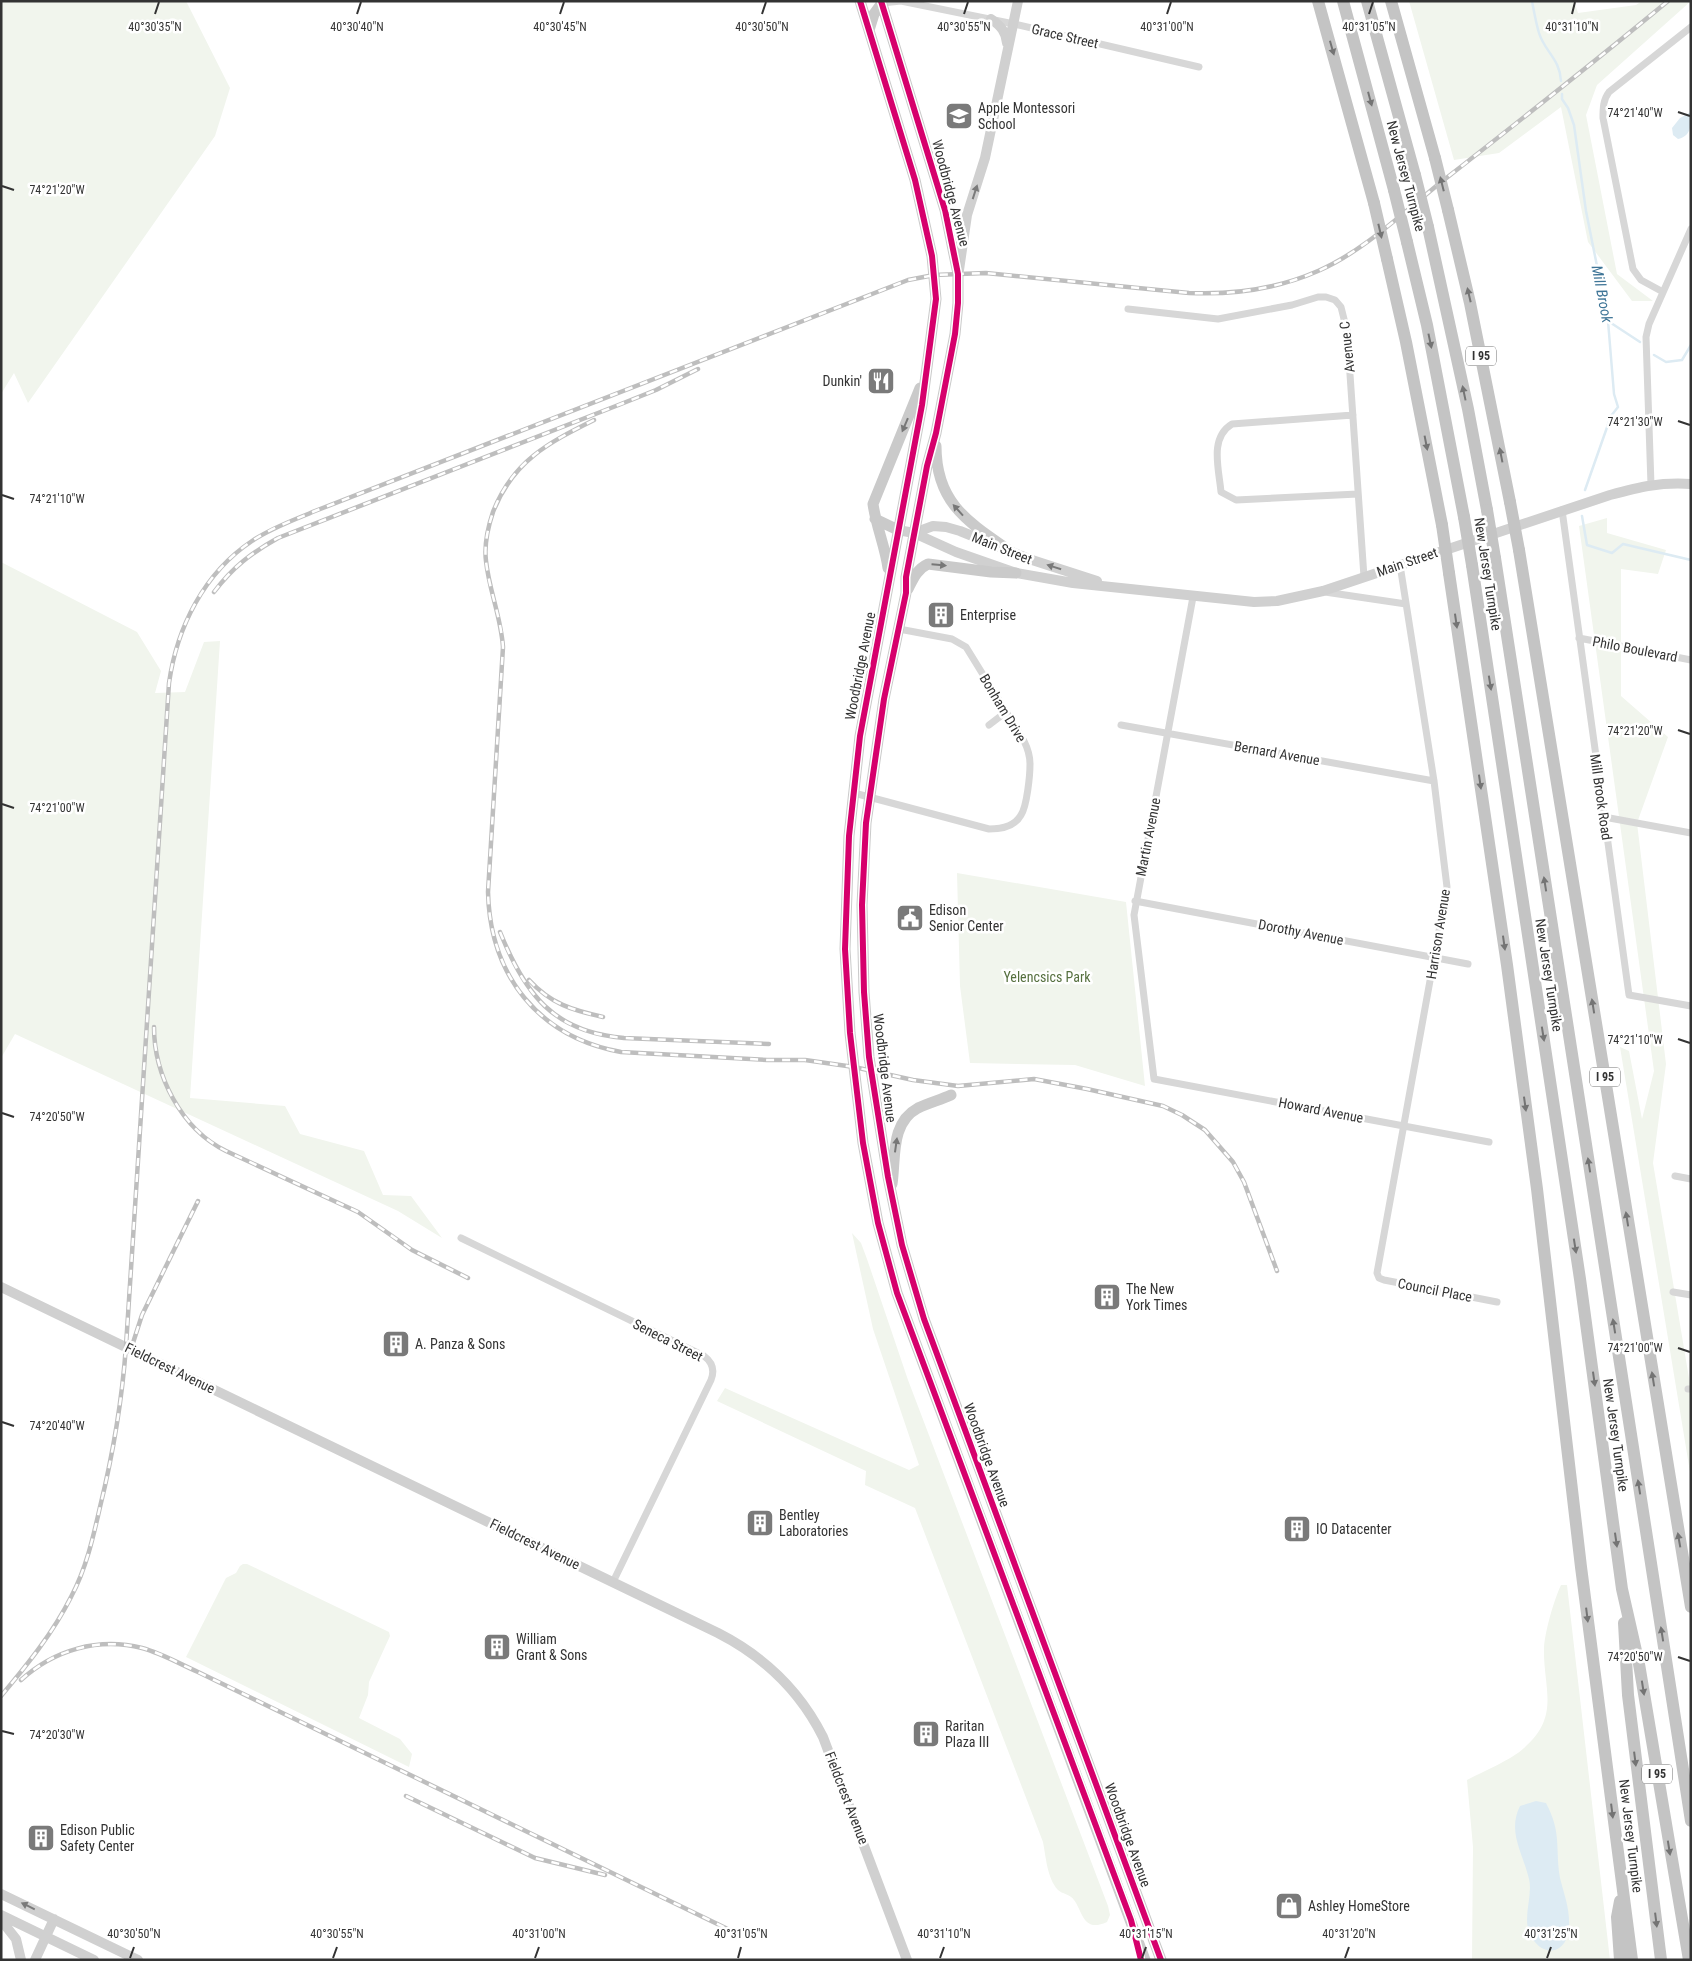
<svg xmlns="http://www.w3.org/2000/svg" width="1692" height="1961" font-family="'Roboto Condensed',sans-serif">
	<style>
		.green { fill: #f1f5ed }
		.water { fill: #ddebf3 }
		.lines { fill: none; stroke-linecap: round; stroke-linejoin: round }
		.stream { stroke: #ddebf3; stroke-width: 2.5 }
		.street { stroke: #d7d7d7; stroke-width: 7 }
		.secondary { stroke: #d0d0d0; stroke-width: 10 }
		.primary { stroke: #cacaca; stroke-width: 11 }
		.highway { stroke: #c4c4c4; stroke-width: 12 }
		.rail-casing { stroke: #bebebe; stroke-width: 4.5 }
		.rail { stroke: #fff; stroke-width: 2.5; stroke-dasharray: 8; stroke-linecap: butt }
		.highway-bridge { stroke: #c4c4c4; stroke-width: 12 }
		.cycleway-casing { stroke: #fff; stroke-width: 9 }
		.cycleway { stroke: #d6006c; stroke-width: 6 }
		.oneway { fill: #747474 }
		.oneway2 { fill: #7a7a7a }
		.oneway3 { fill: #777 }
		.ticks { fill: none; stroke: #333; stroke-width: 2 }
		.labels { text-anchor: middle; stroke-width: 5; stroke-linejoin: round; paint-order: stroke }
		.shield { fill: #fff; stroke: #707070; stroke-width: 1 }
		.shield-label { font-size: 12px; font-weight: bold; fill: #333 }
		.street-label { font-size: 14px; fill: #333; stroke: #fff }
		.poi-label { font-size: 14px; fill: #333; stroke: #fff; text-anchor: start }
		.park-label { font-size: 14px; fill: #56703f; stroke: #fff }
		.water-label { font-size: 15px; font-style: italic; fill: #3f7597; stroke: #fff }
		.ticks-label { font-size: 12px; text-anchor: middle; fill: #333; stroke: #fff; stroke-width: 5; stroke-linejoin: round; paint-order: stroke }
	</style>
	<rect width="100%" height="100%" fill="#fff"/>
	<path class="green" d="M1,1H186L230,88L215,136L28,403L14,373L1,394Z
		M1409,1H1574L1578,13L1636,5L1642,1H1691L1597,85L1586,115L1617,274L1653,301H1632L1588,242L1561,107L1499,153L1454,160Z
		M1607,518V533L1666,550L1658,574L1621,569V696L1668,737L1637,823L1666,1064L1653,1163L1691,1390V1478L1620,1047L1629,1051L1642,1119L1654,1071L1579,526Z
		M1,562L137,632L161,671L155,693L185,692L204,642L220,641L190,1098L285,1106L300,1134L364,1151L383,1195L411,1196L442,1238L398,1211L15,1034L1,1058Z
		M957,873L1126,902L1145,1086L1075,1065L970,1063L960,986Z
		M852,1233L861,1243L867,1259L908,1380L1108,1906L1110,1915L1107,1922C1083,1933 1083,1912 1074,1900C1070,1894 1062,1894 1058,1890C1047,1878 1046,1857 1043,1842L915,1508L865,1485L866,1471L717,1401L725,1388L909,1470L919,1465L873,1329Z
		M243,1564H247L389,1632L390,1636L369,1682L368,1695L359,1718L400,1739L412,1754L409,1767L186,1657L226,1578L236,1573L240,1566Z
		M1561,1585H1567L1610,1960H1472L1473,1847L1467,1780C1482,1772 1513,1759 1524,1748C1561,1716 1543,1688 1544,1648C1545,1631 1554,1600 1561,1585Z"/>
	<path class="water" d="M1691,112C1691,124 1692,136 1678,139L1673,135L1672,128L1680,118Z
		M1536,1801L1546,1803C1562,1833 1555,1849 1560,1878C1564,1894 1570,1909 1569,1926C1568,1956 1540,1959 1529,1932C1523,1915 1533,1895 1529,1879C1523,1853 1507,1832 1520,1806Z"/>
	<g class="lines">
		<path class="stream" d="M1532,1C1534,12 1536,23 1539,33C1545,52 1560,59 1561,81
			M1562,94V99L1568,108L1574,125L1586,211L1608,321L1614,394L1618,407L1611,416L1585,490
			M1608,321L1640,342
			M1654,355L1666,362L1682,360L1691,345
			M1582,516L1587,545L1612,553L1623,544L1691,560"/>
		<path class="street" d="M901,1L1014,24L1199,67
			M882,3L901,1
			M1663,292L1641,280L1633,269L1603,118C1603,108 1603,100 1609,92L1691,27
			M1128,309L1218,319L1292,305L1318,297H1326L1335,300L1341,307L1347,331L1364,577
			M1353,415L1232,424C1209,438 1219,469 1221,492L1236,500L1358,494
			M1651,485L1646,337L1649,324L1691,229
			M1562,510L1629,995L1691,1006
			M1400,565L1434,781L1447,887L1377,1273L1379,1278L1384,1280L1497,1302
			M1325,592L1406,604
			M1193,597L1134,915L1154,1079L1489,1142
			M1579,638L1691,660
			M989,725L1006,712
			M1121,725L1434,781
			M854,793L989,829C1001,829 1015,826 1021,815C1027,806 1030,775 1030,764C1030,756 1028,749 1024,741L966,647L952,639L899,629
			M1604,817L1691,833
			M1135,901L1468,964
			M1675,1176L1691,1179
			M461,1238L704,1356C712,1362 715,1370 711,1380L613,1582
			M1673,1292L1691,1295
			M1688,1389H1691"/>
		<path class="secondary" d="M991,19C1001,26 1006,32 1007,43
			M959,270L967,215L985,158L1018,1
			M898,530L914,533L956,552L1016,573L1073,583L1254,602L1277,601L1323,591L1610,495C1640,487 1659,482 1691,484
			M914,533L933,526L946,527L960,531L1029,559L1097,581
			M1,1287L718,1633C763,1656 800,1691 823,1737L907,1960
			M1,1894L138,1960
			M1,1915L94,1960
			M1,1920L16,1939L21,1960
			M35,1960L54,1919"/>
		<path class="primary" d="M860,1L915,180L932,256L936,299L922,405L860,736L849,836L845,949L850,1033L863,1143L878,1223L897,1293L1145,1960
			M881,1L945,210L958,274V303L955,334L936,433L927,466L906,577V593L884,699L866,823L862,905L864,992L869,1057L888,1177L902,1245L924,1319L1161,1960
			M869,30L874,14L882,3
			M936,446C936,503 968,522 1010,551
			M875,519L898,530
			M888,568C885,546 876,526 873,504L920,388
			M908,589C913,579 917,569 928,564L991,572L1016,573
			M892,1184C896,1158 890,1123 918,1108C928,1103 940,1100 951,1095"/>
		<path class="highway" d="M1318,1L1374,203
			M1343,1L1394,190
			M1367,1L1415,175
			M1391,1L1435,158
			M1448,210L1470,303L1510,502
			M1428,227L1468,409L1487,510
			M1407,242L1427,325L1464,517
			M1387,259L1406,342L1442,525
			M1519,550L1691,1607
			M1495,558L1691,1821
			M1472,565L1580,1279L1622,1589L1639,1664L1689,1960
			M1449,573L1507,965L1537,1189L1581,1567L1632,1960
			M1624,1623L1628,1695L1661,1960
			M1620,1960L1617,1917L1620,1901"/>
		<g class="rail-casing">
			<path id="rail" d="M594,420C548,443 513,461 493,512C488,527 484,545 486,561C489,590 501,617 503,647L488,892C490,975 538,1037 621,1052L767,1060H805L854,1067L913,1080L958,1086L1034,1079L1087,1089L1163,1106L1182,1115L1205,1130L1233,1162L1244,1182L1277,1271
				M214,592C233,567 251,553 278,538L621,404L656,390L698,369
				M500,932C525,994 553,1032 624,1038L769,1044
				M529,980C551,1004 572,1010 603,1017
				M154,1027C154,1075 181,1129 226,1151L358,1212L412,1250L468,1278
				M131,1349L142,1315L198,1201
				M21,1680C54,1650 98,1637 142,1648C161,1653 180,1664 198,1672L738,1934
				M1,1696C27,1665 53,1633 71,1597C86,1569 93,1538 100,1507C113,1454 122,1401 126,1346L169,683C177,627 204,573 252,541C271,528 294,520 315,511L908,280L934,275L986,273L1189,293C1233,295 1277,289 1318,271C1362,252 1403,213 1440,183C1517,123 1593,63 1668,1
				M406,1796L535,1858L605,1875"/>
		</g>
		<use href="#rail" class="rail"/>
		<path class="highway-bridge" d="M1435,158L1448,210
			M1415,175L1428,227
			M1394,190L1407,242
			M1374,203L1387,259
			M1510,502L1519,550
			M1487,510L1495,558
			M1464,517L1472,565
			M1442,525L1449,573"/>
		<g class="cycleway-casing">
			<path id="cycleway" d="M860,1L915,180L932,256L936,299L922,405L860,736L849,836L845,949L850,1033L863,1143L878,1223L897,1293L1131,1920L1141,1960
				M881,1L945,210L958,274V303L955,334L936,433L927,466L906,577V593L884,699L866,823L862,905L864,992L869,1057L888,1177L902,1245L924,1319L1161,1960"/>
		</g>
		<use href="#cycleway" class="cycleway"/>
	</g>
	<defs><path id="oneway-solid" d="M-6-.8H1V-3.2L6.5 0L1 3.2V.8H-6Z" transform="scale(1.25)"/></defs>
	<g class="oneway">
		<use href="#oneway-solid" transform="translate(1332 48) rotate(74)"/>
		<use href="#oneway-solid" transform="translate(1370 99) rotate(75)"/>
		<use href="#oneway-solid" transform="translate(1442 184) rotate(-104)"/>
		<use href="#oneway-solid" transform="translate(1380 231) rotate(77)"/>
		<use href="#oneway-solid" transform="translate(1469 295) rotate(-103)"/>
		<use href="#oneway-solid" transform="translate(1430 341) rotate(78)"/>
		<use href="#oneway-solid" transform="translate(1464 393) rotate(-102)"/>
		<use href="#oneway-solid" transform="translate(1426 443) rotate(79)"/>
		<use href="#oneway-solid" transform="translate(1501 455) rotate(-101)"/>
		<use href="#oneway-solid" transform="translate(1456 621) rotate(82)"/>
		<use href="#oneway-solid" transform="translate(1490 683) rotate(81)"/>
		<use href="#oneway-solid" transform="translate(1480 782) rotate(82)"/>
		<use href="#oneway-solid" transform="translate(1545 884) rotate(-99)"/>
		<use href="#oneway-solid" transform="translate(1504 943) rotate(82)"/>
		<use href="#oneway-solid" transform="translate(1593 1006) rotate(-99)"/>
		<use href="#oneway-solid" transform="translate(1543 1034) rotate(81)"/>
		<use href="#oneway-solid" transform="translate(1525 1104) rotate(82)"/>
		<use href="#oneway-solid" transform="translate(1589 1165) rotate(-99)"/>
		<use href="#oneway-solid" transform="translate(1627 1219) rotate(-99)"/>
		<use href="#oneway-solid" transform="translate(1575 1246) rotate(81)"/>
		<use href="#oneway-solid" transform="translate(1614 1326) rotate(-99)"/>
		<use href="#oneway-solid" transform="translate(1594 1379) rotate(82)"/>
		<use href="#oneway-solid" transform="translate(1653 1379) rotate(-99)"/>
		<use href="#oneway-solid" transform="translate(1639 1487) rotate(-99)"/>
		<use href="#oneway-solid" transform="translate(1616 1540) rotate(82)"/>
		<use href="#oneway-solid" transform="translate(1679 1540) rotate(-100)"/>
		<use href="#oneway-solid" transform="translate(1587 1615) rotate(83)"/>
		<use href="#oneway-solid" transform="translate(1662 1634) rotate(-99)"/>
		<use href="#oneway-solid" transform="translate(1643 1688) rotate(81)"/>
		<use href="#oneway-solid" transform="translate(1635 1759) rotate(83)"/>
		<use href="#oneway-solid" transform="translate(1612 1811) rotate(83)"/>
		<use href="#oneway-solid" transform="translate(1669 1848) rotate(81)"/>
		<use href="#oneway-solid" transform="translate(1656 1920) rotate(83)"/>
	</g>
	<g class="oneway2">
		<use href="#oneway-solid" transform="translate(975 192) rotate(-72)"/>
		<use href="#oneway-solid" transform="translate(1054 567) rotate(-162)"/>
		<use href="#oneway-solid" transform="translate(28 1906) rotate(-154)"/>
	</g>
	<g class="oneway3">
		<use href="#oneway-solid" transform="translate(905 425) rotate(113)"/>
		<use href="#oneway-solid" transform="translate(958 510) rotate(-132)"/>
		<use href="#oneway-solid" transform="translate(939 565) rotate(5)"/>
		<use href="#oneway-solid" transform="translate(896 1145) rotate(-82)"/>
	</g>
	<path class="ticks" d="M155,14L159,2M357,14L361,2M560,14L564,2M762,14L766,2M964,14L968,2M1167,14L1171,2M1369,14L1373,2M1572,14L1575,2M1678,112L1690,116M2,186L14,190M1678,421L1690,425M2,495L14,499M1678,730L1690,734M2,804L14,808M1678,1039L1690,1043M2,1113L14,1117M1678,1348L1690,1352M2,1422L14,1426M1678,1657L1690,1661M2,1731L14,1734M130,1958L134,1947M333,1958L337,1947M535,1958L539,1947M738,1958L741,1947M940,1958L944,1947M1142,1958L1146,1947M1345,1958L1349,1947M1547,1958L1551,1947"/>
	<defs>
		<g id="school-square" transform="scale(1.4375)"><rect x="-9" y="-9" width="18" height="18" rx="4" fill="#7a7a7a" stroke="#fff"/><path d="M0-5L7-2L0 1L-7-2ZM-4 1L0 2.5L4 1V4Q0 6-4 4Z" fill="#fff"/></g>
		<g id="restaurant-square" transform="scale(1.4375)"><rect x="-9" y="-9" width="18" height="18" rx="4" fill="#7a7a7a" stroke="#fff"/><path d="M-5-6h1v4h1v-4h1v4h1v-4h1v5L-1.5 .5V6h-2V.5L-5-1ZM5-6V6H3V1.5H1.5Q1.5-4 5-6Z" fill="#fff"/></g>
		<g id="building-square" transform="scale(1.4375)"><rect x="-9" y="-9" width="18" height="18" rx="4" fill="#7a7a7a" stroke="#fff"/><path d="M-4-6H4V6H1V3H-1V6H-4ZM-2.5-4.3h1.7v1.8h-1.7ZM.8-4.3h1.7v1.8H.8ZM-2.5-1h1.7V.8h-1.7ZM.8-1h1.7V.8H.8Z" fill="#fff"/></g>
		<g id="civic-square" transform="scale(1.4375)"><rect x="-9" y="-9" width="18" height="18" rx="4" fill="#7a7a7a" stroke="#fff"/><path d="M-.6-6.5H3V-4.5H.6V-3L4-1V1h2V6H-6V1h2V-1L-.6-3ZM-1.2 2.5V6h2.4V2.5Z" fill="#fff"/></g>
		<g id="shop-square" transform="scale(1.4375)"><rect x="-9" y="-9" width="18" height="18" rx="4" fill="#7a7a7a" stroke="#fff"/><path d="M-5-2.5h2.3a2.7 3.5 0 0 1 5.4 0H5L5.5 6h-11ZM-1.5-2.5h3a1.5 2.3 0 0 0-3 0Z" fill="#fff"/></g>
	</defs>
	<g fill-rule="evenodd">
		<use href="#school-square" x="959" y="116"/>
		<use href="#restaurant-square" x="881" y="381"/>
		<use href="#building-square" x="941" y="615"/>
		<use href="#civic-square" x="910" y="918"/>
		<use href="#building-square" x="1107" y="1297"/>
		<use href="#building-square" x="396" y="1344"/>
		<use href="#building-square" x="760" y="1523"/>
		<use href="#building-square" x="1297" y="1529"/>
		<use href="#building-square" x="497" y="1647"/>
		<use href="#building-square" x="926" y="1734"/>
		<use href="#building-square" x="41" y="1838"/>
		<use href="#shop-square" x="1289" y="1906"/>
	</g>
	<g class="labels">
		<g class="shield">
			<rect x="1466" y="346.5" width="30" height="19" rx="4"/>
			<rect x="1590" y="1067.5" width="30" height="19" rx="4"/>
			<rect x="1642" y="1764.5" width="30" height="19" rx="4"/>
		</g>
		<g class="shield-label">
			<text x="1481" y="360">I 95</text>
			<text x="1605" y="1081">I 95</text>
			<text x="1657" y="1778">I 95</text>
		</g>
		<g class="street-label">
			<text transform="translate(1065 36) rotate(13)" y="5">Grace Street</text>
			<text transform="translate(1406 176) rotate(75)" y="5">New Jersey Turnpike</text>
			<text transform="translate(951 193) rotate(75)" y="5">Woodbridge Avenue</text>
			<text transform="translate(1347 347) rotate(-96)" y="5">Avenue C</text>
			<text transform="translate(1002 548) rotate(22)" y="5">Main Street</text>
			<text transform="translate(1407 562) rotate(-19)" y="5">Main Street</text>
			<text transform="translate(1488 574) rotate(81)" y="5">New Jersey Turnpike</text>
			<text transform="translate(1635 649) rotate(11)" y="5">Philo Boulevard</text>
			<text transform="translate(860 666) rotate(-79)" y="5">Woodbridge Avenue</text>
			<text transform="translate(1003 708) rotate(59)" y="5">Bonham Drive</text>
			<text transform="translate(1277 753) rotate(10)" y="5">Bernard Avenue</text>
			<text transform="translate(1601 797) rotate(82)" y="5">Mill Brook Road</text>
			<text transform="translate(1148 837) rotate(-79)" y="5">Martin Avenue</text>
			<text transform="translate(1301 932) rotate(11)" y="5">Dorothy Avenue</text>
			<text transform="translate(1438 934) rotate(-81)" y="5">Harrison Avenue</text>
			<text transform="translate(1549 975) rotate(81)" y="5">New Jersey Turnpike</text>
			<text transform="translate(885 1068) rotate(83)" y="5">Woodbridge Avenue</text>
			<text transform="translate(1321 1110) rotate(11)" y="5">Howard Avenue</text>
			<text transform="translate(1435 1290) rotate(11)" y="5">Council Place</text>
			<text transform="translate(668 1340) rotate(27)" y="5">Seneca Street</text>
			<text transform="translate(170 1368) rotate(26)" y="5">Fieldcrest Avenue</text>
			<text transform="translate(1616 1435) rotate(82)" y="5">New Jersey Turnpike</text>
			<text transform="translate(987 1455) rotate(70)" y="5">Woodbridge Avenue</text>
			<text transform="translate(535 1544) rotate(26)" y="5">Fieldcrest Avenue</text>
			<text transform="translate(847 1798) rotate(69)" y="5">Fieldcrest Avenue</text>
			<text transform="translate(1128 1835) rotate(70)" y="5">Woodbridge Avenue</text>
			<text transform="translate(1631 1836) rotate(83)" y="5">New Jersey Turnpike</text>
		</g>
		<g class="poi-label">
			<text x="978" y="113">Apple Montessori<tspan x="978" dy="16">School</tspan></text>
			<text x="862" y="386" text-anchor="end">Dunkin'</text>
			<text x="960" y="620">Enterprise</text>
			<text x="929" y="915">Edison<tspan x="929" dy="16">Senior Center</tspan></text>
			<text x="1126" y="1294">The New<tspan x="1126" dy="16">York Times</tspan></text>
			<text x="415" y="1349">A. Panza &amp; Sons</text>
			<text x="779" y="1520">Bentley<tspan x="779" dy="16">Laboratories</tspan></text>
			<text x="1316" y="1534">IO Datacenter</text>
			<text x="516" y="1644">William<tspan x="516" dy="16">Grant &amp; Sons</tspan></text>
			<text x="945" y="1731">Raritan<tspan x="945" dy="16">Plaza III</tspan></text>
			<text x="60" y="1835">Edison Public<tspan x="60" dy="16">Safety Center</tspan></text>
			<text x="1308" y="1911">Ashley HomeStore</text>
		</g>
		<g class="park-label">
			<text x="1047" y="982">Yelencsics Park</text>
		</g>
		<g class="water-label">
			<text transform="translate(1602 294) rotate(79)" y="5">Mill Brook</text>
		</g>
	</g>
	<g class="ticks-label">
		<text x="155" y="31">40°30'35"N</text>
		<text x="357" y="31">40°30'40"N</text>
		<text x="560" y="31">40°30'45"N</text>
		<text x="762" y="31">40°30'50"N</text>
		<text x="964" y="31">40°30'55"N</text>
		<text x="1167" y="31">40°31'00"N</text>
		<text x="1369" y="31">40°31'05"N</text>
		<text x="1572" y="31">40°31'10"N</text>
		<text x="1635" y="117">74°21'40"W</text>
		<text x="57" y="194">74°21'20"W</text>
		<text x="1635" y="426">74°21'30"W</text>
		<text x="57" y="503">74°21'10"W</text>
		<text x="1635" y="735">74°21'20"W</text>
		<text x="57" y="812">74°21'00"W</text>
		<text x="1635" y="1044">74°21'10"W</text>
		<text x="57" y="1121">74°20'50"W</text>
		<text x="1635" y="1352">74°21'00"W</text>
		<text x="57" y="1430">74°20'40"W</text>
		<text x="1635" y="1661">74°20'50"W</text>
		<text x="57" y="1739">74°20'30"W</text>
		<text x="134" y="1938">40°30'50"N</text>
		<text x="337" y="1938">40°30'55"N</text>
		<text x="539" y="1938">40°31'00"N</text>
		<text x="741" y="1938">40°31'05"N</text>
		<text x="944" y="1938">40°31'10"N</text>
		<text x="1146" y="1938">40°31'15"N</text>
		<text x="1349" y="1938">40°31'20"N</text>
		<text x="1551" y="1938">40°31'25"N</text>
	</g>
	<rect width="1692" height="1961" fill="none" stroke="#333333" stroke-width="5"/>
</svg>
